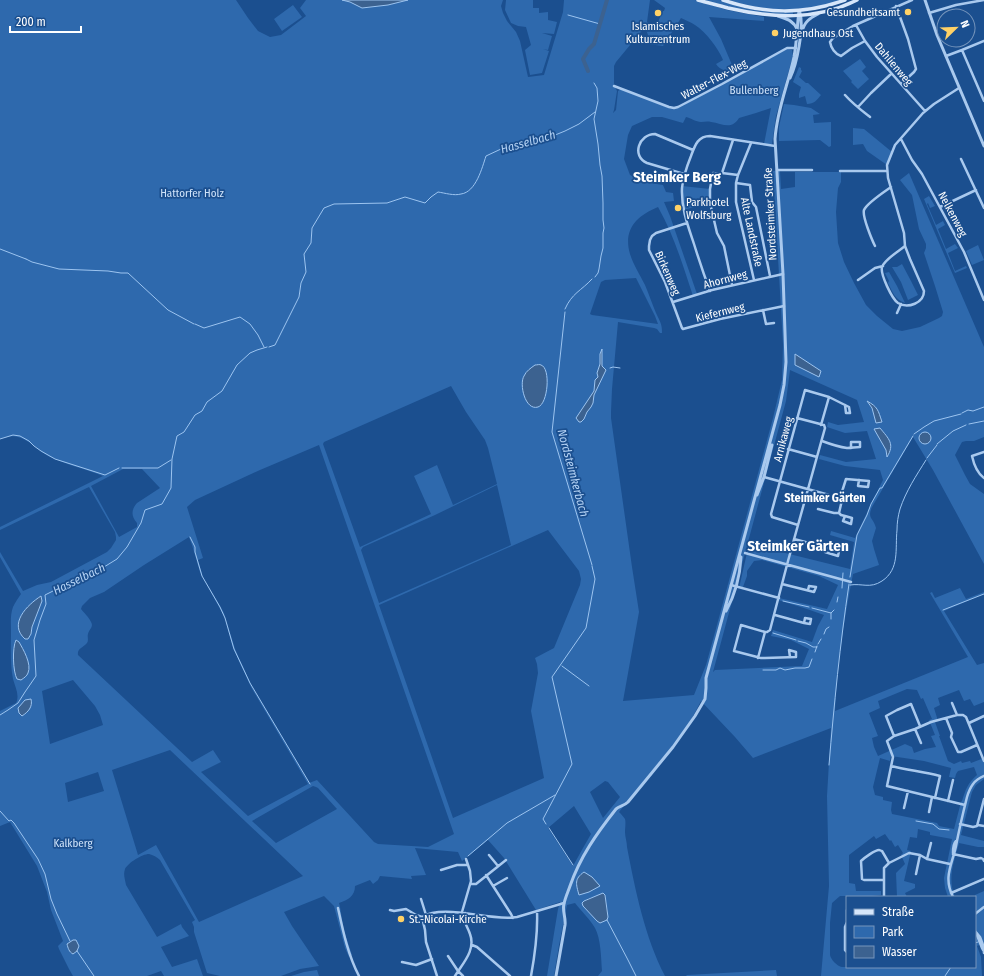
<svg xmlns="http://www.w3.org/2000/svg" width="984" height="976" font-family="'Fira Sans Condensed',sans-serif">
	<style>
		.green { fill: #2e69ad; fill-rule: evenodd }
		.water { fill: #3c6290; stroke: #9cc4f0 }
		.lines { fill: none; stroke-linecap: round; stroke-linejoin: round }
		.stream { stroke: #9cc4f0; stroke-width: 1 }
		.river { stroke: #3c6290; stroke-width: 4 }
		.minor { stroke: #a9c9ee; stroke-width: 2.5 }
		.tertiary { stroke: #a9c9ee; stroke-width: 3 }
		.secondary { stroke: #d6e6fa; stroke-width: 3.5 }
		.poi-dot { fill: #ffd166; stroke: #1b4f8f; stroke-width: 1.5 }
		.labels { text-anchor: middle; stroke-width: 3.5; stroke-linejoin: round; paint-order: stroke }
		.poi-label { font-size: 11px; fill: #fff; stroke: #1b4f8f; text-anchor: start }
		.street-label { font-size: 11px; fill: #fff; stroke: #1b4f8f }
		.park-label { font-size: 11px; fill: #cfe3fa; stroke: #1b4f8f }
		.water-label { font-size: 12px; font-style: italic; fill: #b5d3f5; stroke: #1b4f8f }
		.neighbourhood-label { font-size: 12px; font-weight: bold; fill: #fff; stroke: #1b4f8f }
		.district-label { font-size: 15px; font-weight: bold; fill: #fff; stroke: #1b4f8f }
	</style>
	<rect width="100%" height="100%" fill="#1b4f8f"/>
	<path class="green" d="M0,0H236L248,18L258,31L270,37L281,35L306,16L300,8L306,0H342L350,2L362,8L388,5L408,0H503L501,6L503,13L507,21L516,32L520,41L528,77L544,75L563,12L564,0H650L647,22L653,25L654,23L657,24L663,11H664L665,8L654,0H695L727,10L764,17V21L709,17L721,39L735,72C728,71 720,71 716,64L723,60C718,48 706,32 695,25C691,22 685,20 681,18L663,46L648,44V35L645,27L616,62L614,66V85L617,91L614,110L613,113L616,110L618,91L621,89L669,108H678L787,49L792,50L793,56L776,116L772,144H764L771,108L756,113L739,118C731,131 722,123 711,122C707,121 704,122 701,122C696,122 691,118 686,117L683,123L662,117H652L632,126L628,135L624,159L630,175L644,182L663,185L666,192L673,193L674,201L664,202L670,216L697,294L693,296C683,266 674,235 658,207C636,216 623,230 630,254C633,264 640,275 645,285C649,294 652,304 656,313C660,322 662,323 662,333H660L657,329L654,328L618,322L612,389L611,412V418L632,567L639,612L623,701L694,695L706,665L714,636L773,418L782,380L783,344L773,171H780L781,189L795,187V172H841V182L838,188L836,212L838,243L844,262L854,283L866,305L877,316L893,329L902,331L920,327L939,318L942,316L943,312L935,286L924,253L926,248V244L919,229L912,195L900,180L909,173L984,347V437L974,441H966L962,442L955,455L965,475L970,484L984,494V564L933,470L913,437L872,507C867,519 873,517 876,528L872,541L874,549L879,565L853,574C844,619 837,665 835,711L968,657L930,593L932,592L935,598L960,588L966,599L984,592V594L944,611L977,665L984,663V702L974,706L970,699L964,701L959,690L938,698L940,705L934,708L938,721L935,722L940,736H939L948,761L954,764L961,761L962,763L970,761L971,763L984,758V779L976,785L972,792L961,835L984,841V847H978L959,843C954,862 947,878 955,897H948L945,888L944,878L952,839L930,835V832L918,829L917,838L910,837L907,850L911,851L904,881L915,884V888L905,893L907,897H897L896,873L905,864L901,855L903,853L898,845L895,847L891,840L890,841L885,834L876,839L874,836L849,855V883L855,884L856,891H881V895L872,896H840L832,903L830,923V955C831,960 837,966 842,967H975V899L976,898L975,895L984,891V943L977,946L981,957L982,976H821L829,886L827,796L831,728L753,758L735,737L701,701L689,724L673,745L619,812C621,814 623,816 625,819C626,823 625,828 625,832C625,837 627,842 627,847C635,889 645,938 665,976H598L602,971C601,958 601,939 595,928C590,919 581,911 575,903L567,905L559,945L554,976H547L558,909L560,902L536,910L504,858L488,840L462,861L458,852L415,848L426,875L411,876L412,879L380,876L378,880L373,884L370,880L355,886C355,896 348,900 339,903L340,907L344,931L352,955L349,957L345,948L334,906L324,896L284,912L292,926L319,966L300,969L281,976H220L207,973L194,932V927L192,922L195,920L160,860C157,857 153,855 149,854C142,854 128,863 125,869C123,875 125,879 126,885L157,937L181,924L182,927L189,936L161,947L172,967L197,959L203,976H164L161,971L147,976H73L69,969L59,949L58,946L63,941L51,910L47,892L37,866L10,822L0,826V711L16,703C20,695 15,687 13,679C10,664 11,648 11,632C11,624 10,615 13,607C15,603 18,598 21,594L0,557V552L23,591L37,585L51,582L107,552L111,548L116,540V537L115,532L89,487L0,530V527L103,476C86,469 67,465 50,457C39,452 30,440 18,437C12,435 6,437 0,439ZM636,278L655,316L658,324L592,315L590,314L601,282L605,280ZM790,370L857,400L864,422L838,425L828,422L827,427L845,433L867,431L876,459L846,462L820,455L819,459L845,466L880,470L883,480L872,502L855,538L831,531L830,535L854,542L850,569L749,544L739,588L743,587L747,576V571L754,561L762,560L819,576L838,585L827,609L779,598L778,600L807,609L824,615L818,626L812,642L773,630L771,636L791,640L809,649L802,666L715,670L713,672L786,401ZM451,386L466,412L485,440L488,448L497,484L453,505L437,465L414,476L431,514L360,547L323,444L324,442ZM319,445L454,834L428,847L378,844L374,842L317,780L309,783L252,687L235,649L224,613L203,577L198,560L203,558L187,507L195,500L260,470ZM123,469H142L160,488L137,503C131,510 131,516 137,523V527L119,537L91,486ZM497,485L511,545L379,603L361,550L363,547L435,515ZM548,530L579,571L581,579L580,585L554,648L535,658L537,664L538,673L531,711L544,778L453,818L379,605ZM189,537L192,545L200,572L225,618L233,648L251,687L308,784L248,816L201,772L221,762L213,750L192,762L78,655C77,648 83,648 87,643C89,640 87,637 88,634C89,629 94,627 91,622C89,617 84,613 81,609L82,606L90,598L104,592L144,565ZM42,601L32,627L31,634L28,639C20,635 19,634 18,624ZM15,642C21,650 32,662 28,672C27,676 24,678 21,680L15,675L14,661ZM73,680L95,706L100,715L103,725L50,744L42,691ZM907,689L917,690L921,699L923,698L932,719L929,720L935,735L931,736L936,747L925,749L914,753L912,747L905,744L878,756L874,747L872,738L878,736L869,713L880,708L878,701ZM170,750L303,876L199,922L156,845L138,855L112,770ZM891,756L924,761L951,768L949,777L955,778L956,774L958,771L974,767L977,775C967,784 966,789 962,801L961,802L954,829L939,826L937,823L892,814L891,810L892,802L883,800V797L875,795L873,787L880,758L890,761ZM98,772L104,791L68,802L65,783ZM605,781L608,782L620,797L603,818L590,792ZM313,786L316,787L318,788L337,809L276,843L252,821ZM574,806L591,834L583,848L573,866L548,828ZM605,895L608,913L597,921L583,906L582,903C588,897 597,896 605,895Z
		M506,0H533V8H539V13L548,12V20L557,22L554,34L542,33L552,36L548,50L543,49L549,51L542,73L530,75L525,50L531,45L526,27L518,26L511,23L505,10Z
		M702,0H720L741,7L755,10L772,12H793V15L773,14L746,11Z
		M729,0H841C805,13 765,12 729,0Z
		M293,5L302,17L282,31L274,19Z
		M860,59L866,67L862,71L869,79L858,89L851,82L852,81L843,71Z
		M799,67L801,68V70L802,71L799,77L806,83H808L821,95C817,100 814,104 807,104L805,96L799,98V94L801,87L793,82Z
		M784,104L794,105L811,108L820,114L813,115L814,123L831,122V146L829,147L820,140L779,141V127Z
		M853,128L864,129L892,152L887,165L867,151L863,144L853,145Z
		M682,186L710,189V203L683,210Z
		M929,196L935,206L930,208L928,203L927,204L936,225L943,221L945,225L938,229L946,249L955,244L958,248L948,253L955,271L966,266L967,268L955,273L924,199Z
		M978,245L984,260L972,265L966,251Z
		M902,264L911,281L918,295L908,300L901,282L892,267H897Z
		M889,272L897,286L905,303C895,300 892,291 888,283L889,281L885,273Z
		M317,970L319,976H291L304,972Z
		M776,970L777,976H686L687,975Z"/>
	<path class="water" d="M342,0H408L388,5L362,8L350,2Z
		M602,349V366L606,370L594,395L593,403L591,407L587,412L584,419L581,422H579L576,418L594,391L595,380L598,377L597,373L600,364V354Z
		M795,354L821,371L819,377L795,365Z
		M535,365C537,365 540,364 541,365C551,368 548,404 538,407C525,411 519,384 524,376C526,371 531,368 535,365Z
		M867,401C878,407 878,410 882,422L876,423L872,408Z
		M880,428C889,439 895,444 887,457L886,450L874,429Z
		M919 438a6 6 0 1 1 12 0a6 6 0 1 1-12 0Z
		M41,596L42,601L32,627L31,634L28,639H25C8,624 27,605 41,596Z
		M16,640L19,642C23,649 32,664 28,673C27,676 24,678 21,680L17,679C13,672 12,648 16,640Z
		M31,699C33,707 28,712 22,716L19,713L18,708L25,700Z
		M584,872L592,877L600,886L589,892L579,895C576,884 574,879 584,872Z
		M603,893L605,895L608,917L607,920L600,923L597,921L583,906L582,903L584,901Z
		M73,940H76L79,946L77,951L73,954C69,952 68,948 67,944Z"/>
	<g class="lines">
		<path class="stream" d="M568,15L600,24
			M594,83L597,88L598,101L594,119L598,144L600,165L602,176L603,203V220L604,228L603,233V248L601,256L599,269L598,273L595,277
			M0,249L26,259
			M26,259L32,262L59,269L108,271L121,273H128L168,310L194,324
			M565,309C572,293 581,291 592,279
			M565,312L552,432L592,565
			M195,324L204,328L240,317L250,324L258,335L264,347
			M269,347L275,345L299,297L301,283L306,272L304,254L311,243L312,228L324,208L334,204L387,203L405,197L425,203L431,197L438,192C445,193 454,196 461,194C476,192 482,168 486,156L501,149L520,147L538,142L565,131L579,124L595,112
			M610,368L613,367L620,368
			M962,413L968,410L973,411L984,407
			M969,424L984,421
			M914,434L924,427L934,421L961,414
			M0,439L13,435L20,436L29,441L34,446L41,451L55,459L105,475L119,468
			M937,444L953,431L966,425
			M927,458L937,445
			M122,468H158L171,460
			M190,537L195,547V552L202,576L220,607L225,618L234,649L250,683L310,784
			M850,577L857,535L867,515L871,504L880,488H882L913,436
			M850,585C862,583 870,589 882,581C900,569 895,549 897,530C897,523 898,516 900,509C906,491 916,476 926,460
			M842,588L843,573
			M783,601L809,607
			M837,602L838,597
			M812,608L831,613L834,610
			M943,610L984,594
			M831,619V613
			M773,633L796,640
			M824,634L826,629L829,627
			M798,641L806,643L813,647H817
			M818,644L821,639
			M815,652L817,646
			M562,666L589,686
			M763,670H776L780,668L785,670L795,668H805L809,667L812,659
			M0,715L8,710L18,703L25,692L36,676L34,640L40,620L46,604L45,595L77,579L91,575L117,559L127,547L141,523L145,510L162,504L171,488L172,459L177,436L184,432L195,415L202,411L207,402L222,391L237,365L250,353L257,350L267,347
			M829,765C834,705 840,644 849,584
			M0,811L9,821L11,820L14,823L38,859L45,874L51,899L57,914L70,941
			M916,821L933,824L939,829L949,830
			M546,824L543,819L572,764L552,677L586,628L595,579L592,566
			M549,828L573,865
			M468,856L507,823L555,795
			M607,920L628,960L636,976
			M975,943L978,942
			M77,951L94,976
			M945,976L951,967"/>
		<path class="river" d="M588,71L583,59L589,49L594,44L607,0"/>
		<path class="minor" d="M896,6L908,39L916,69L914,72L901,84
			M929,13L956,5L984,0
			M856,25L865,41L877,57L925,111
			M865,41L852,48L841,56C835,54 831,48 830,42L833,38L853,26L912,0
			M962,50L984,101
			M946,56L962,50L984,41
			M614,86L669,107L674,108L678,107L722,84L787,48H796
			M845,95C853,104 861,110 870,117
			M858,107L871,93L891,74
			M901,139L912,160L922,174L964,252L984,300
			M751,143L738,175L736,183V202L754,280
			M961,159L984,208
			M777,170H812
			M840,171H887
			M722,173L733,140
			M684,174L647,163C631,156 639,134 655,134L693,150
			M736,183L750,185L752,202L756,207L770,276
			M940,207L976,190
			M687,223L656,233L652,236L650,240L649,246V250L665,282L682,328L683,329L720,319L784,306
			M875,246C872,240 862,216 864,210C867,203 884,192 891,187
			M905,246C899,251 885,259 882,267C880,274 892,299 898,303C908,309 924,303 924,291L910,259L905,246L904,233L888,178L887,165L895,145L923,113L934,104L959,88
			M858,280L875,268L883,266
			M732,285L724,246L717,233L710,203V189L713,173L720,174L722,173L738,175
			M710,291C704,275 699,260 694,244C688,226 681,208 682,188C683,177 687,166 691,156C695,145 698,136 710,136L775,146
			M673,302L712,290L783,274
			M763,310L766,324L774,323
			M897,313L901,304
			M821,425L829,397
			M822,441C830,444 839,447 847,448C851,448 856,447 860,447V442H851V448
			M788,449L817,457
			M984,452L972,456C974,465 977,473 984,478
			M764,477L840,498L842,500L839,513L841,515L845,516L843,521L851,524L852,518L845,516
			M840,498L846,479L869,481L868,487L858,486L859,480
			M818,509L834,513H839
			M798,525L772,517L771,514L805,390L829,397L849,407L850,413H846L845,405
			M794,539L839,551L838,556L825,552V547
			M745,553L851,582
			M782,584L814,592L816,587L809,586L808,590
			M731,585L779,598
			M775,615L804,623L810,624L811,619L805,618L804,623
			M765,632H767L770,630L788,561L825,428L824,425L797,418
			M765,632L741,625L734,651L761,658H765L796,657V652L789,650L790,657
			M758,658L765,632
			M952,703L957,715
			M946,718L952,733L951,737L958,752H961L977,745
			M969,723L984,716
			M915,729L921,743
			M894,736L886,716L897,710L911,704L920,726
			M891,766C908,770 924,772 940,776L935,798
			M948,801L953,780
			M965,805L887,786L893,757L887,741L894,736L915,729L931,722L957,715H963L966,717L984,761
			M904,808L908,791
			M929,812L932,797
			M960,824L973,827L977,826L984,799
			M978,825L984,826
			M953,853C953,849 953,844 956,841
			M953,854L976,859L981,858L983,859L984,861
			M489,855L498,866
			M927,859L931,843
			M441,870L457,865H468
			M916,874L920,855
			M486,875L511,914L513,918
			M884,880H864L862,879L861,861C864,858 875,850 879,850C880,850 881,851 882,851L889,863
			M471,884H476L506,860
			M493,886L507,878
			M951,893L984,879
			M884,897V868L889,863L909,853L920,855L927,859L950,864
			M953,897C943,877 952,865 956,846C959,830 963,813 967,797C970,787 974,780 984,776
			M421,899L426,915
			M338,908C343,931 348,955 359,976
			M390,910L394,911L406,909L416,915L422,917
			M847,910V922L845,927V950L847,952
			M462,912L471,881L470,871L466,859
			M975,914L984,907
			M422,917C445,903 490,922 517,917L564,903
			M422,917L425,930L426,942L437,976
			M975,931L980,937L983,945L984,953
			M977,935L982,948L983,950
			M472,945L477,947L510,976
			M448,956L458,971L463,976
			M402,962L416,965L432,959
			M455,976C463,963 476,950 470,934C467,925 463,923 465,913
			M531,976C535,954 538,933 537,911"/>
		<path class="tertiary" d="M925,0L937,35L984,146
			M778,16C786,19 793,20 797,29
			M802,32C804,22 810,18 818,14
			M790,78C797,64 804,28 800,13
			M757,495L764,477L772,445
			M726,611C735,595 740,576 741,557
			M556,976L565,925C566,917 562,911 564,904C565,898 568,892 570,886C580,857 597,833 616,809C620,806 624,806 628,802L673,747L695,716L705,699L706,688V678L780,405L784,385L786,362L783,274L775,139C777,109 788,85 794,57C797,41 797,26 799,11"/>
		<path class="secondary" d="M698,0C708,3 718,5 728,8C771,18 816,21 857,0
			M723,0C765,14 803,15 845,0"/>
	</g>
	<g class="poi-dot">
		<circle cx="908" cy="12" r="4"/>
		<circle cx="658" cy="13" r="4"/>
		<circle cx="775" cy="33" r="4"/>
		<circle cx="678" cy="208" r="4"/>
		<circle cx="401" cy="919" r="4"/>
	</g>
	<g class="labels">
		<g class="poi-label">
			<text x="900" y="16" text-anchor="end">Gesundheitsamt</text>
			<text x="658" y="30" text-anchor="middle">Islamisches<tspan x="658" dy="13">Kulturzentrum</tspan></text>
			<text x="783" y="37">Jugendhaus Ost</text>
			<text x="686" y="206">Parkhotel<tspan x="686" dy="13">Wolfsburg</tspan></text>
			<text x="409" y="923">St.-Nicolai-Kirche</text>
		</g>
		<g class="street-label">
			<text transform="translate(894 64) rotate(50)" y="4">Dahlienweg</text>
			<text transform="translate(714 79) rotate(-28)" y="4">Walter-Flex-Weg</text>
			<text transform="translate(770 214) rotate(-93)" y="4">Nordsteimker Straße</text>
			<text transform="translate(953 214) rotate(62)" y="4">Nelkenweg</text>
			<text transform="translate(752 232) rotate(78)" y="4">Alte Landstraße</text>
			<text transform="translate(668 273) rotate(66)" y="4">Birkenweg</text>
			<text transform="translate(725 279) rotate(-15)" y="4">Ahornweg</text>
			<text transform="translate(720 312) rotate(-14)" y="4">Kiefernweg</text>
			<text transform="translate(783 439) rotate(-75)" y="4">Arnikaweg</text>
		</g>
		<g class="park-label">
			<text x="754" y="94">Bullenberg</text>
			<text x="192" y="197">Hattorfer Holz</text>
			<text x="73" y="847">Kalkberg</text>
		</g>
		<g class="water-label">
			<text transform="translate(528 142) rotate(-16)" y="4">Hasselbach</text>
			<text transform="translate(573 473) rotate(75)" y="4">Nordsteimkerbach</text>
			<text transform="translate(79 579) rotate(-26)" y="4">Hasselbach</text>
		</g>
		<g class="neighbourhood-label">
			<text x="825" y="502">Steimker Gärten</text>
		</g>
		<g class="district-label">
			<text x="677" y="182">Steimker Berg</text>
			<text x="798" y="551">Steimker Gärten</text>
		</g>
	</g>
	<rect x="846" y="896" width="130" height="72" fill="#1b4f8f" stroke="#7695bc"/>
	<rect x="854" y="909" width="20" height="6" fill="#d6e6fa" stroke="#7695bc"/>
	<text x="882" y="916" font-size="12" fill="#ffffff">Straße</text>
	<rect x="854" y="926" width="20" height="12" fill="#2e69ad" stroke="#7695bc"/>
	<text x="882" y="936" font-size="12" fill="#ffffff">Park</text>
	<rect x="854" y="946" width="20" height="12" fill="#3c6290" stroke="#7695bc"/>
	<text x="882" y="956" font-size="12" fill="#ffffff">Wasser</text>
	<g transform="translate(956 28) rotate(67)"><circle r="19" fill="#1b4f8f" stroke="#7695bc"/>
	<path d="M0-3L7 15L0 10L-7 15Z" fill="#ffd166"/>
	<text y="-6" font-size="11" font-weight="bold" text-anchor="middle" fill="#ffffff">N</text>
	</g>
	<path d="M10 26v6h71v-6" fill="none" stroke="#ffffff" stroke-width="2"/>
	<text x="16" y="26" font-size="12" fill="#ffffff" stroke="#1b4f8f" stroke-width="3" paint-order="stroke">200 m</text>
</svg>
